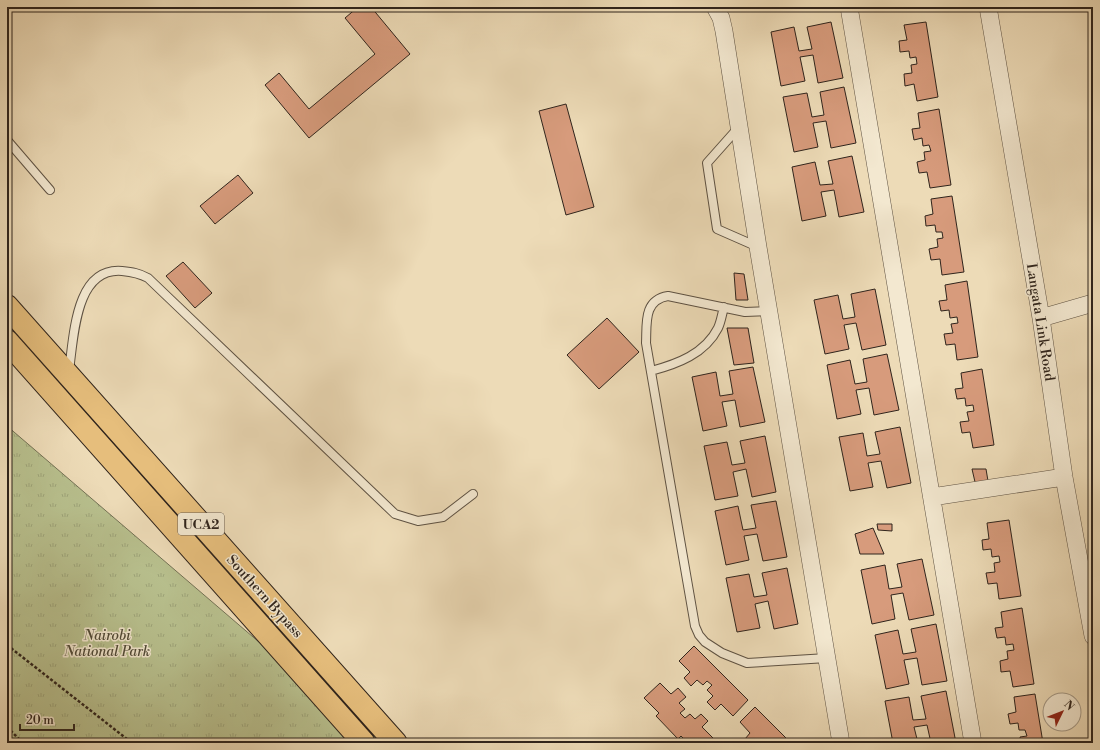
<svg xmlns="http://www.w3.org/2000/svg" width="1100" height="750" font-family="'Libre Bodoni',serif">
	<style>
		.park { fill: url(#park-tufts); stroke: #747255 }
		.building { fill: #d79b7c; stroke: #2f241c }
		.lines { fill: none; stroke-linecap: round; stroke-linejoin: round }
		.lane-casing { stroke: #5e5243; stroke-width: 10 }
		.street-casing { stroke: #5e5243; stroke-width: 18 }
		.highway-casing { stroke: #2f241c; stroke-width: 24 }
		.path { stroke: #2f241c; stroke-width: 2.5; stroke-dasharray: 3 2; stroke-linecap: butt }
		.lane { stroke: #f3e8d0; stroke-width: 8 }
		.street { stroke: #f3e8d0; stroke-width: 17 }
		.highway { stroke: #e6be7c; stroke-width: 22 }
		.labels { text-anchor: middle; stroke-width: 3; stroke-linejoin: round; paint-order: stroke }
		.shield { fill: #f3e8d0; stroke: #6a5f52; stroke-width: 1 }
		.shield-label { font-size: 13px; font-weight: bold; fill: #2f241c }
		.street-label { font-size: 14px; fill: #2f241c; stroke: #f3e8d0 }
		.park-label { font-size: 14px; font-style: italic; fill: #514b38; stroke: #f3e8d0 }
	</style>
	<defs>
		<pattern id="park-tufts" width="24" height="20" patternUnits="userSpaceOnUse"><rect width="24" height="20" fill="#b8c08e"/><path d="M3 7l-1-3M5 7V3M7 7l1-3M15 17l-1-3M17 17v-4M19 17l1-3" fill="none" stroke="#9ea57a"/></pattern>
	</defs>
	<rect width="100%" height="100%" fill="#eddbb7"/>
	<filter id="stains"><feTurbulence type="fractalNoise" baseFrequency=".005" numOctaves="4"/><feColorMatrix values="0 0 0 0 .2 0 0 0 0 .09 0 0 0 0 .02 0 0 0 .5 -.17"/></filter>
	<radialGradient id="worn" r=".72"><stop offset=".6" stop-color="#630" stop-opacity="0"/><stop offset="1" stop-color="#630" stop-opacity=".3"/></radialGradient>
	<path class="park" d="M7,426L309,685L396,743H7Z"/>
	<path class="building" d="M358,7H371L410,54L309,138L265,85L279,73L309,109L375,54L345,18Z
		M831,22L843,78L818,83L813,55L800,57L805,81L781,86L771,32L794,27L799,51L812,49L807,27Z
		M926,22L938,97L917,101L914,84L905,86L904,74L912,73L911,65L917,64L916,57L910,58L909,51L900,52L899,41L907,40L904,25Z
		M844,87L856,143L831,148L826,121L813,123L818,147L794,152L783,97L807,93L812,117L824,115L820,92Z
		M566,104L594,207L566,215L539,111Z
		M939,109L951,185L930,188L927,172L919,173L917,162L925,160L924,152L931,151L929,145L923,146L922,138L914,140L912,129L920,128L918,113Z
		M852,156L864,212L839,217L834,190L821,192L826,216L802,221L792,167L815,162L820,185L833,184L828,161Z
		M238,175L253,193L215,224L200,206Z
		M952,196L964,272L942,275L940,259L931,260L929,249L938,247L937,239L943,238L942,232H936L935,225L926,226L925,216L933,214L931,199Z
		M183,262L212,293L195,308L166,276Z
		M734,273L744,274L748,300H736Z
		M967,281L978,357L957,360L955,344L946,345L944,334L953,333L951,324L958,323L957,317L950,318L949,310L941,311L939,301L947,300L945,285Z
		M875,289L886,345L862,350L856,323L844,325L849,349L825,354L814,300L838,295L843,319L855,317L851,294Z
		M607,318L639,352L599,389L567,355Z
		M727,328H748L754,363L734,365Z
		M887,354L899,410L874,415L869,388L856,390L861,414L837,419L827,365L850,360L855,384L867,382L863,359Z
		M753,367L765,422L740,427L735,400L722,402L727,426L703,431L692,377L716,372L720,396L733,394L729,371Z
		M982,369L994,445L973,448L970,432L962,433L960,422L969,421L967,412L974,411L973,405L966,406L965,398L957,399L955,389L963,388L961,373Z
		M900,427L911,483L887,488L881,461L868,463L873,487L850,491L839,437L863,433L867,456L880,454L875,432Z
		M765,436L776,492L752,497L746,469L733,472L738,496L715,500L704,446L727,442L732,465L745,463L740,441Z
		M972,469H986L988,481L975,482Z
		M776,501L787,557L763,561L757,534L744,536L749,560L726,565L715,511L738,506L743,530L756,528L751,505Z
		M1009,520L1021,596L999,599L997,583L988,584L986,573L995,572L994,563L1000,562L999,556L992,557L991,549L983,550L982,540L989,539L987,523Z
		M877,524H892V531L878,530Z
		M873,528L884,554H860L855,534Z
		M922,559L934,615L909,620L903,593L891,595L895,619L872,624L861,570L885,565L889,589L902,587L897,564Z
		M787,568L798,624L774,629L768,601L755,604L760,628L737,632L726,578L749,574L754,597L767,595L762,573Z
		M1022,608L1034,684L1013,687L1010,671L1001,672L1000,661L1008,659L1007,651L1014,650L1013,644L1006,645L1005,637L997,638L995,628L1003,627L1001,612Z
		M936,624L947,681L922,685L917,658L904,660L909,684L886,689L875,635L898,630L903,654L916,652L911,629Z
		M694,646L748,700L733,716L721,704L715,710L707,702L713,696L707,690L712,685L707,681L703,685L697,680L691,686L684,678L690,672L679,661Z
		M660,683L671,694L678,688L686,697L679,703L685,709L680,713L685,718L690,714L695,719L701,714L708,721L702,727L713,738L708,743H688L681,736L678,739L656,716L659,713L644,698Z
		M946,691L956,743H931L927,725L914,727L918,743H893L885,701L909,697L913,720L926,719L921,696Z
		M1035,694L1043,743H1021L1020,737L1027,736L1025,730H1019L1018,723L1010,724L1008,714L1016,712L1014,697Z
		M755,707L791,743H770L768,741L760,743L758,741L755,743H749L745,739L750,733L740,722Z"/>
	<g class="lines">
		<g class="lane-casing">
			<path id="lane" d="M739,127L707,163L717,229L758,247
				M7,140L50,190
				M768,311L745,312L668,296C643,300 647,324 646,343L695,626L699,635L705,642L722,653L747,663L827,658
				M69,370C74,337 75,267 122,271C132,272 139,273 148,278L395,514L418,521L443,517L473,494
				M651,371C677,364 705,354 718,328C721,322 722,314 724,307"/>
		</g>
		<g class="street-casing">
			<path id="street" d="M715,7L721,18L724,31L758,247L841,743
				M849,7L973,743
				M988,7L1041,318L1064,477L1093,636
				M1041,318L1093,303
				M932,497L1064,477"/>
		</g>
		<g class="highway-casing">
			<path id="highway" d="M7,306L396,743
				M7,341L364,743"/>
		</g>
		<path class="path" d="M7,645L132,743
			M7,727L23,743"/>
		<use href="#lane" class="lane"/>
		<use href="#street" class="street"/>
		<use href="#highway" class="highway"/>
	</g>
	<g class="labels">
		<rect class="shield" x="178" y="513" width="46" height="22" rx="3"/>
		<g class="shield-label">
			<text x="201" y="529">UCA2</text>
		</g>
		<g class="street-label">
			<text transform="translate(1041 322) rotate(81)" y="5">Langata Link Road</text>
			<text transform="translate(265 596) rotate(48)" y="5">Southern Bypass</text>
		</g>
		<g class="park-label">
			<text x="107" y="640">Nairobi<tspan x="107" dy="16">National Park</tspan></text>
		</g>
	</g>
	<rect width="1100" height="750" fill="none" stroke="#eddbb7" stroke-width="24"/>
	<rect x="8" y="8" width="1084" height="734" fill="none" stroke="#2f241c" stroke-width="2"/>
	<rect x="12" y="12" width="1076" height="726" fill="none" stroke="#2f241c"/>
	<g transform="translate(1062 712) rotate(47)"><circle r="19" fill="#f3e8d0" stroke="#a59a88"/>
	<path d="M0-3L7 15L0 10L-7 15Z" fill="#8f2418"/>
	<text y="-6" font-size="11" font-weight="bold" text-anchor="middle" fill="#2f241c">N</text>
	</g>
	<path d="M20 724v6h54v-6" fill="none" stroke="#2f241c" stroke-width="2"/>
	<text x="26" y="724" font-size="12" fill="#2f241c" stroke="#f3e8d0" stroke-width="3" paint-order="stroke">20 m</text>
	<rect width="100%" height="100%" filter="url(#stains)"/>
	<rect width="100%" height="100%" fill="url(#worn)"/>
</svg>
